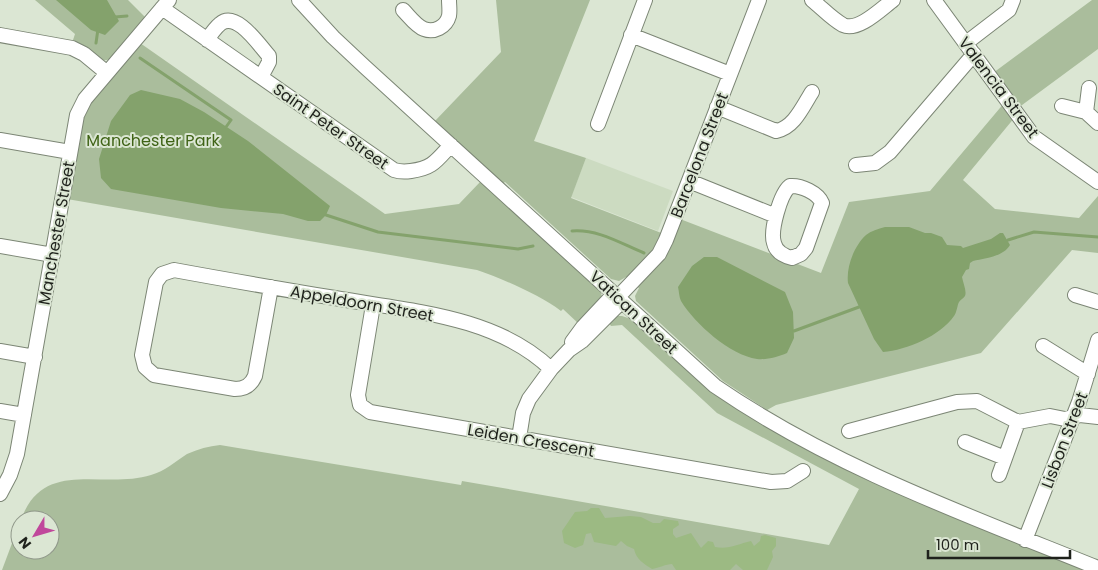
<svg xmlns="http://www.w3.org/2000/svg" width="1098" height="570" font-family="Poppins,sans-serif">
	<style>
		.built { fill: #ccdbc1 }
		.green { fill: #aabd9c }
		.forest { fill: #9cba83 }
		.water { fill: #84a26c }
		.lines { fill: none; stroke-linecap: round; stroke-linejoin: round }
		.stream { stroke: #84a26c; stroke-width: 3 }
		.minor-casing { stroke: #7c8675; stroke-width: 16 }
		.minor { stroke: #fff; stroke-width: 14 }
		.labels { text-anchor: middle; stroke-width: 4; stroke-linejoin: round; paint-order: stroke }
		.street-label { font-size: 16px; fill: #1f221c; stroke: #dbe6d3 }
		.park-label { font-size: 16px; fill: #3f6316; stroke: #dbe6d3 }
	</style>
	<rect width="100%" height="100%" fill="#dbe6d3"/>
	<path class="built" d="M586,158L673,191L658,231L571,197Z"/>
	<path class="green" d="M35,0H128L146,18L112,59L101,61L72,43L75,34Z
		M496,0H590L534,141L586,158L571,198L664,234L660,243L629,279L626,277L619,281L611,279L505,182L502,184L434,122L501,52Z
		M1092,0H1098V49L1018,108L993,73Z
		M140,43L385,214L459,204L481,181L600,290L602,297L580,325L563,309L561,311C540,295 503,279 477,270L67,199L85,109Z
		M1005,102L1015,117L963,180L995,209L1079,218L1098,196V253L1072,250L981,353L776,405L767,410L723,381L636,301L635,296L639,288L636,286L680,219L821,273L849,202L930,191Z
		M616,316H622L634,320L714,393L751,417L863,478L1012,541L1085,570H2L20,522V550H50V520H21C43,457 103,490 151,475C165,471 175,462 187,454C198,449 209,446 220,445L461,485L462,481L829,545L859,489L717,413L622,325L611,326L609,323Z"/>
	<path class="forest" d="M591,508H599L605,518L630,516L641,517L653,523H660L664,519L678,521L679,525L673,529V534L676,538L691,533L701,548L708,541L713,542L715,547C728,550 738,544 751,541L754,546L760,541L761,536L765,535L776,538V546L772,551L773,557L767,570H743L736,564L730,570H676L672,564C666,564 659,568 652,569C644,564 636,559 634,549L627,546L621,541L616,546L594,542L591,533L586,534L583,545L575,548L564,543L562,531L575,512L587,511Z"/>
	<path class="water" d="M56,0H107L119,21L105,35L91,30Z
		M141,90L180,99L204,112L248,141L330,206L326,215L320,221H308L283,214L221,208L111,189L101,178L99,159L111,121L130,95Z
		M885,227H909L925,233H931L942,237L947,245L961,246L963,248L991,239L1000,233H1003L1010,245C1003,257 985,258 973,261L970,263L969,269L966,270L962,277C963,283 967,291 965,296C963,299 961,299 959,302C957,306 957,312 954,316C940,336 907,350 883,352L874,339L848,283C846,267 854,246 866,235C871,231 878,229 885,227Z
		M704,257H717L785,292L793,312L794,338L787,353C778,357 767,360 757,359C730,355 695,324 681,301C679,297 679,291 678,287L692,266Z"/>
	<g class="lines">
		<path class="stream" d="M115,17L127,16
			M96,43L98,29
			M140,58L231,120L226,127
			M326,215L378,232L518,249L533,246
			M572,231C598,229 620,243 644,253
			M1008,240L1034,232L1098,237
			M794,331L859,307"/>
		<g class="minor-casing">
			<path id="minor" d="M299,0L333,37L365,67L715,386C833,467 967,515 1098,568
				M812,0C822,8 832,19 843,25C858,32 881,9 893,0
				M934,0L1034,137L1098,182
				M162,8L394,170C400,172 404,172 411,171C433,168 436,161 451,145
				M403,10C409,16 416,26 424,29C434,33 446,27 449,16C450,11 449,5 449,0
				M0,35L72,48L84,54L107,73
				M631,35L730,74
				M207,40C211,34 215,28 220,24C236,10 259,45 269,56V62L261,77
				M966,43L1009,10L1013,0
				M1062,106L1086,112L1098,123
				M717,107L776,131C794,128 803,106 812,92
				M1086,112L1089,88
				M598,124L645,0
				M0,140L70,152
				M856,165L875,163L890,152L974,54
				M689,181L776,216
				M790,186C801,185 818,193 822,203L806,248L801,254L792,258C784,256 776,252 774,243C770,231 780,194 790,186Z
				M0,246L53,255
				M271,287L255,376C251,385 245,389 235,389L154,375L145,367L142,355L156,282L162,274L174,270C228,280 281,289 335,298C408,311 495,315 551,369
				M1075,295L1098,302
				M618,297L659,254L666,240L759,0
				M373,305L358,395L360,405L370,412L771,482L787,481L803,471
				M572,342L583,327L614,294
				M1043,346L1088,374
				M0,351L35,357
				M0,411L24,415
				M849,431L957,402L977,401L1018,422L1050,416L1065,419L1080,415L1098,417
				M519,438L523,413L529,399L551,369L569,350L582,341L622,301
				M965,442L1005,458
				M999,475L1018,422
				M0,494L10,475L17,454L77,115L85,99L169,0
				M1025,540L1079,402L1098,340"/>
		</g>
		<use href="#minor" class="minor"/>
	</g>
	<g class="labels">
		<g class="street-label">
			<text transform="translate(999 87) rotate(53)" y="6">Valencia Street</text>
			<text transform="translate(331 126) rotate(35)" y="6">Saint Peter Street</text>
			<text transform="translate(699 155) rotate(-69)" y="6">Barcelona Street</text>
			<text transform="translate(56 233) rotate(-80)" y="6">Manchester Street</text>
			<text transform="translate(362 303) rotate(10)" y="6">Appeldoorn Street</text>
			<text transform="translate(634 312) rotate(43)" y="6">Vatican Street</text>
			<text transform="translate(531 440) rotate(10)" y="6">Leiden Crescent</text>
			<text transform="translate(1064 440) rotate(-69)" y="6">Lisbon Street</text>
		</g>
		<g class="park-label">
			<text x="153" y="146">Manchester Park</text>
		</g>
	</g>
	<g transform="translate(35 535) rotate(232)"><circle r="24" fill="#dbe6d3" stroke="#90988a"/>
	<path d="M0-4L9 19L0 12L-9 19Z" fill="#c0479b"/>
	<text y="-8" font-size="14" font-weight="bold" text-anchor="middle" fill="#1f221c">N</text>
	</g>
	<path d="M928 550v8h142v-8" fill="none" stroke="#1f221c" stroke-width="2.5"/>
	<text x="936" y="550" font-size="15" fill="#1f221c" stroke="#dbe6d3" stroke-width="4" paint-order="stroke">100 m</text>
</svg>
